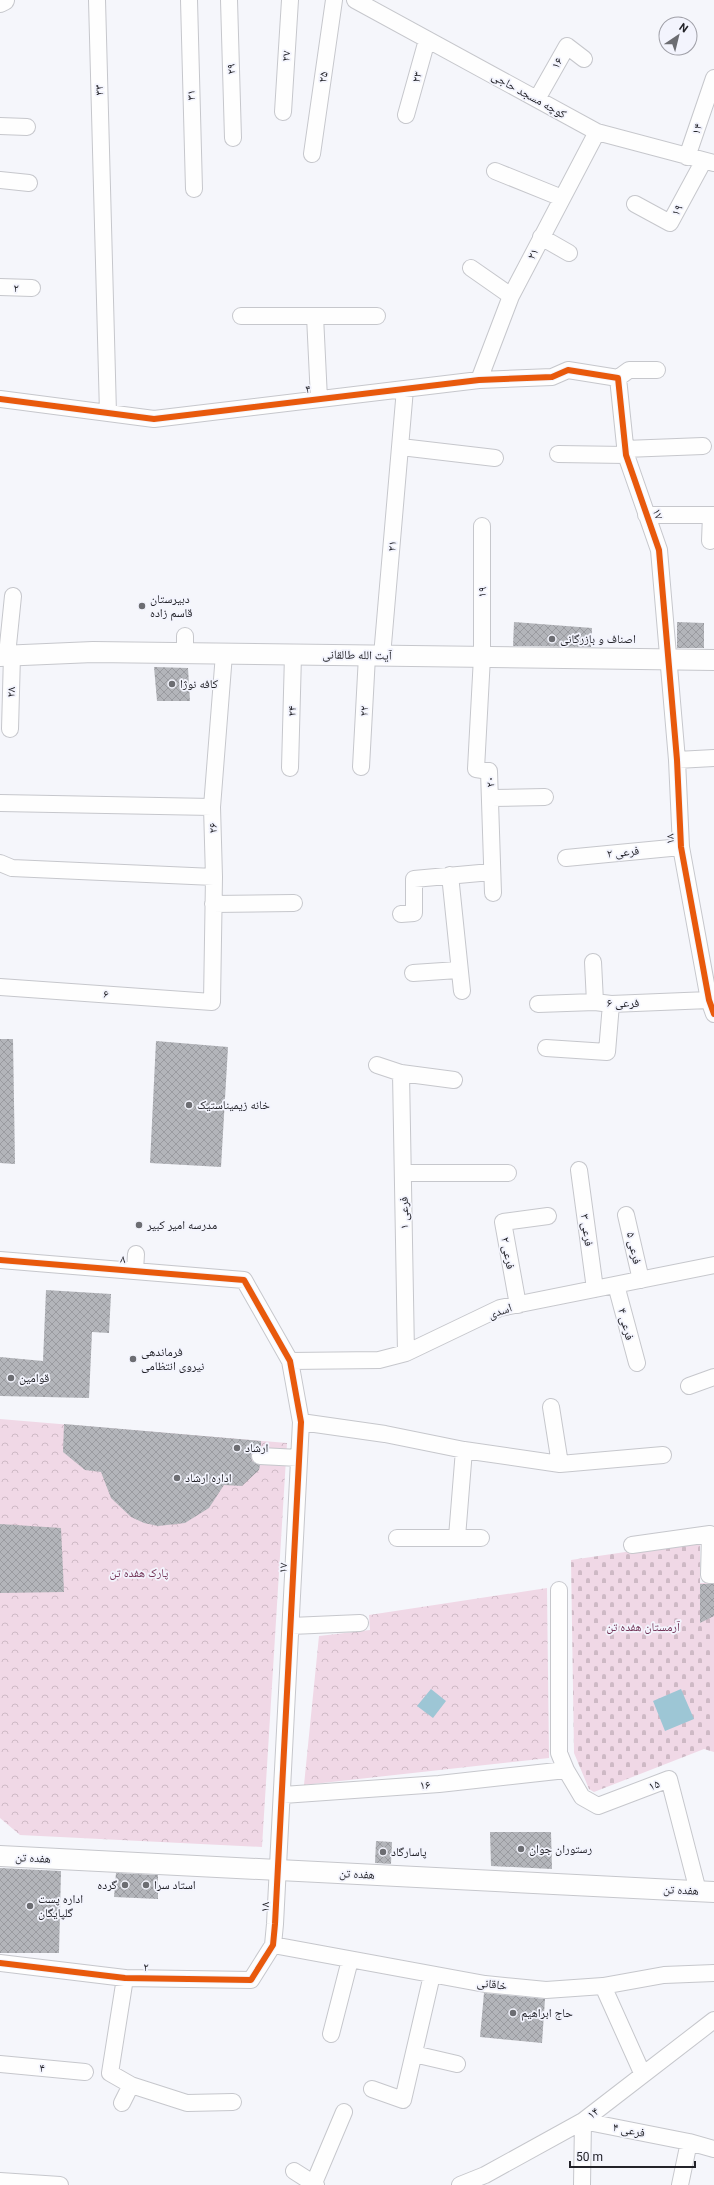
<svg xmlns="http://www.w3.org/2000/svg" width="714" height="2185" font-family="Roboto,'Noto Naskh Arabic',sans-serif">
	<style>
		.cemetery { fill: url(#cemetery-stones) }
		.park { fill: url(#park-crowns) }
		.water { fill: #9dc6d5 }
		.building { fill: url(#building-cross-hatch) }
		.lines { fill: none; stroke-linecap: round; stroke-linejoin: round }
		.minor-casing { stroke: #c6c7cc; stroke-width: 18 }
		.major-casing { stroke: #c6c7cc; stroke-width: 22 }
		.minor { stroke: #fefefe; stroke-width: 16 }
		.major { stroke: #fefefe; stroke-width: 20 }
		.cycleway-casing { stroke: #f3f4fd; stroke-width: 8 }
		.cycleway { stroke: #e8590c; stroke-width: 6 }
		.poi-dot { fill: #6c6d72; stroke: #f3f4fd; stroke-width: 1.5 }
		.labels { text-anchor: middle; stroke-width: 3.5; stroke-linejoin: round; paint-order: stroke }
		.street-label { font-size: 12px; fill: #232329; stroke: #f3f4fd }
		.poi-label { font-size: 12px; fill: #232329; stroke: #f3f4fd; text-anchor: start }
		.park-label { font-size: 12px; fill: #723457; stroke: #f3f4fd }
	</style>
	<defs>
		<pattern id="cemetery-stones" width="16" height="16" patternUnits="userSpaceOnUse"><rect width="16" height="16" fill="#f0d8e6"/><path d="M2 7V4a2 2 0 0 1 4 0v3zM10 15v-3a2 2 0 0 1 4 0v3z" fill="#ceb9c5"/></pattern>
		<pattern id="park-crowns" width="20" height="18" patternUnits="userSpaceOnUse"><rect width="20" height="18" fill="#f0d8e6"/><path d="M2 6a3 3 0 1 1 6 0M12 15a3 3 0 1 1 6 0" fill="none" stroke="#ceb9c5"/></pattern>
		<pattern id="building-cross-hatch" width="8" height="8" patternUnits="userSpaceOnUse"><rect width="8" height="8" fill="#b3b5ba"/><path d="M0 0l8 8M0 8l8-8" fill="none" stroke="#9a9ba0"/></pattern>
	</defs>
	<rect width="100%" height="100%" fill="#f5f6fb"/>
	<path class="cemetery" d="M700,1541V1583H714V1752L704,1749L594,1792L589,1789L574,1753L571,1560Z"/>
	<path class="park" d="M0,1419L287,1443L262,1847L20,1835L0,1818Z
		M547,1588L549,1758L304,1785L319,1636L370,1630L369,1615Z"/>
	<path class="water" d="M431,1689L446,1701L433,1718L417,1706Z
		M681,1689L694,1719L665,1731L653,1701Z"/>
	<path class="building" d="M514,622L592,628L591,647L513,646Z
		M677,622L704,623V648H677Z
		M154,667L188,668L190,701H157Z
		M0,1039H13L15,1164L0,1163Z
		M156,1041L228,1047L221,1167L150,1163Z
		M46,1290L111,1294L109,1333L92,1332L89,1398L0,1396V1357L43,1361Z
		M64,1424L261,1441V1447L255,1448L251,1455L252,1461L260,1465L259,1470L242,1486L224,1485L209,1508L185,1523L158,1526L144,1523L131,1517L111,1498L101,1472L85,1470L63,1452Z
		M0,1524L61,1528L64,1592L0,1593Z
		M700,1584H714V1616L700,1623Z
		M490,1832H551L552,1869L491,1866Z
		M376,1841L392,1842L391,1864L375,1863Z
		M0,1868L61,1871L59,1953H0Z
		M116,1873L158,1875V1899L114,1897Z
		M484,1993L545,1999L542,2043L480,2037Z"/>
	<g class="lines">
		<g class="minor-casing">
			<path id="minor" d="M97,0L108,413
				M189,0L194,189
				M229,0L233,138
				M355,0L597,132L714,163
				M537,99L567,46L584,59
				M283,112L290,0
				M406,115L427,40
				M0,126L27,127
				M312,154L334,0
				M687,157L714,78
				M495,171L562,198
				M0,180L29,183
				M635,204L670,223L703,162
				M541,237L569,253
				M471,268L511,296
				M0,287L32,288
				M241,316H377
				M315,316L319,399
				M618,378L626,455L659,550L677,760L681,847L709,1000L714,1014
				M618,378L629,370H657
				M479,380L511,296L597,132
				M0,399L154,419L479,380L552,377L568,370L618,378
				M401,447L495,458
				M625,449L703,446
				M558,454L626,455
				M646,515H714
				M482,526V657L476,769L489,771L493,893
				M710,541L711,515
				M185,653V636
				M7,655L13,596
				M382,656L405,389
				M10,729L12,655
				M677,760L714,758
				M361,767L367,656
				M290,768L293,655
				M491,798L545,797
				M0,803L212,807
				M566,858L681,847
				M0,863L12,868L214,877
				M450,875L462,991
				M213,904L294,903
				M401,914L414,913V879L491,872
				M593,962L595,1002
				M413,973L458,970
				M0,987L212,1002L214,877L212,807L224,654
				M538,1004L595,1002L611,1004L709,1000
				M546,1048L607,1052L611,1004
				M377,1065L401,1073L454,1080
				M401,1073L406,1353
				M579,1170L595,1289
				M403,1173H508
				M626,1215L641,1280
				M0,1260L244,1280L290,1361L301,1422L275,1924L273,1945L251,1980L125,1978L0,1963
				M135,1271L136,1254
				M616,1285L637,1363
				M518,1305L503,1222L548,1216
				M290,1361L379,1360L406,1353L500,1308L714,1265
				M689,1386L714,1377
				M551,1407L560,1464
				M301,1422L385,1434L464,1450L560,1464L663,1455
				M260,1456L299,1458
				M457,1537L464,1450
				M397,1538H481
				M632,1545L710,1534L709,1575H714
				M559,1590V1753L566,1770L582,1797L598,1806L669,1779L698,1891
				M291,1626L360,1623
				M283,1795L439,1784L566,1770
				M273,1945L485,1984L546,1990L603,1986L664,1975L714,1973
				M125,1978L110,2073L131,2085L187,2103L233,2102
				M603,1986L643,2075
				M331,2034L350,1960
				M414,2054L457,2064
				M0,2064L85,2072
				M372,2089L403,2100L432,1975
				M122,2103L131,2085
				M294,2171L316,2185
				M0,2181L60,2185
				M314,2183L344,2112
				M460,2185L485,2175L583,2121L714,2020
				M582,2185L583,2121L689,2142L714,2149
				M680,2185L689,2142"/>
		</g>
		<g class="major-casing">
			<path id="major" d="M0,2L4,0
				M0,656L93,652L714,660
				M0,1856L714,1892"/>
		</g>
		<use href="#minor" class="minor"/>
		<use href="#major" class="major"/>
		<g class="cycleway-casing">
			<path id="cycleway" d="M0,399L154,419L479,380L552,377L568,370L618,378L626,455L659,550L677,760L681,847L709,1000L714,1014
				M0,1260L244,1280L290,1361L301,1422L275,1924L273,1945L251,1980L125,1978L0,1963"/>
		</g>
		<use href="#cycleway" class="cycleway"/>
	</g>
	<g class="poi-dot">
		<circle cx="142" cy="606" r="4"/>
		<circle cx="552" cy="639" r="4"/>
		<circle cx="172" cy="684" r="4"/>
		<circle cx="189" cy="1105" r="4"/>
		<circle cx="139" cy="1225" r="4"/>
		<circle cx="133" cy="1359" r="4"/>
		<circle cx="11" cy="1378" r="4"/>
		<circle cx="237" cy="1448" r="4"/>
		<circle cx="177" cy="1478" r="4"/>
		<circle cx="521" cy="1849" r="4"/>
		<circle cx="383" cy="1852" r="4"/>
		<circle cx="125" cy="1885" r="4"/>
		<circle cx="146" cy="1885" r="4"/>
		<circle cx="30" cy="1906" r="4"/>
		<circle cx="513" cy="2013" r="4"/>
	</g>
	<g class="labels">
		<g class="street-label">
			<text transform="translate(286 56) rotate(-86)" y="4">۲۷</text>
			<text transform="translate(557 63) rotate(-60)" y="4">۱۶</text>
			<text transform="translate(231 69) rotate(-92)" y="4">۲۹</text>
			<text transform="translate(323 77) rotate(-82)" y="4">۲۵</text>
			<text transform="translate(417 77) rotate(-75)" y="4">۲۳</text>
			<text transform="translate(99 90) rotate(-92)" y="4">۳۳</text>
			<text transform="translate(191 95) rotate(-91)" y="4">۳۱</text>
			<text transform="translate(529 95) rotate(29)" y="4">کوچه مسجد حاجی</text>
			<text transform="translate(697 129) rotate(-71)" y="4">۱۴</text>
			<text transform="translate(677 210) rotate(-62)" y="4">۱۹</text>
			<text transform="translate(533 254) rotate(-63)" y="4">۲۱</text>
			<text transform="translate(16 288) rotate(2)" y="4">۲</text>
			<text transform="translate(308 389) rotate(-7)" y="4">۴</text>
			<text transform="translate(658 514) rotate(70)" y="4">۱۷</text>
			<text transform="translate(392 546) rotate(-85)" y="4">۲۱</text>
			<text transform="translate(482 592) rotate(-90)" y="4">۱۹</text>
			<text transform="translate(357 655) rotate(1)" y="4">آیت الله طالقانی</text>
			<text transform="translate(11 692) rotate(-88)" y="4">۲۸</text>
			<text transform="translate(292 711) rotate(-88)" y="4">۲۴</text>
			<text transform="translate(364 711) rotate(-87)" y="4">۲۲</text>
			<text transform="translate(490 782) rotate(-96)" y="4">۲۰</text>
			<text transform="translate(213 828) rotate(-91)" y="4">۲۶</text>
			<text transform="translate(670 839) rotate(-94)" y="4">۱۸</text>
			<text transform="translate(623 852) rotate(-6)" y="4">فرعی ۲</text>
			<text transform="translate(106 994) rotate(4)" y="4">۶</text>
			<text x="623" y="1007">فرعی ۶</text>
			<text transform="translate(404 1213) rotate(-91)" y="4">فرعی ۱</text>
			<text transform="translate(587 1230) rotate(82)" y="4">فرعی ۳</text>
			<text transform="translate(634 1248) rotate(78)" y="4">فرعی ۵</text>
			<text transform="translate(508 1253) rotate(80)" y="4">فرعی ۲</text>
			<text transform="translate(123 1259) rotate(5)" y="4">۸</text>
			<text transform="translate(500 1311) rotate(-19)" y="4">اسدی</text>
			<text transform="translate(626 1324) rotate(75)" y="4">فرعی ۴</text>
			<text transform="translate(283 1568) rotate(-87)" y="4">۱۷</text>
			<text transform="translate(425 1785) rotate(-4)" y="4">۱۶</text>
			<text transform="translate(654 1785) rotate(-21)" y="4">۱۵</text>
			<text transform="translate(33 1858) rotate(3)" y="4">هفده تن</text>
			<text transform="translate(357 1874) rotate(3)" y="4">هفده تن</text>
			<text transform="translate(681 1890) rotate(3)" y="4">هفده تن</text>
			<text transform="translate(265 1907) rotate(-88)" y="4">۱۸</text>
			<text transform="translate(146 1967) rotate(1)" y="4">۲</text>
			<text transform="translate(492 1984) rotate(7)" y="4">خاقانی</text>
			<text transform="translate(42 2068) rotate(5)" y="4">۴</text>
			<text transform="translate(593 2113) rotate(-38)" y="4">۱۴</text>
			<text transform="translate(629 2130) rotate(11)" y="4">فرعی ۴</text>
		</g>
		<g class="poi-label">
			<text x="150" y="603">دبیرستان<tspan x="150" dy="14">قاسم زاده</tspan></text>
			<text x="560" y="643">اصناف و بازرگانی</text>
			<text x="180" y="688">کافه نوژا</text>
			<text x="197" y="1109">خانه زیمیناستیک</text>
			<text x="147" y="1229">مدرسه امیر کبیر</text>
			<text x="141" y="1356">فرماندهی<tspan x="141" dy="14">نیروی انتظامی</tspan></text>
			<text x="19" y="1382">قوامین</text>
			<text x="245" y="1452">ارشاد</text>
			<text x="185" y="1482">اداره ارشاد</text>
			<text x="529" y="1853">رستوران جوان</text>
			<text x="391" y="1856">پاسارگاد</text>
			<text x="117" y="1889" text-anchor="end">گرده</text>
			<text x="154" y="1889">استاد سرا</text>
			<text x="38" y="1903">اداره پست<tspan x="38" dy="14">گلپایگان</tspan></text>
			<text x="521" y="2017">حاج ابراهیم</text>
		</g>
		<g class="park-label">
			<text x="139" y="1577">پارک هفده تن</text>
			<text x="643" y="1631">آرمستان هفده تن</text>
		</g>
	</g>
	<g transform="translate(678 36) rotate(35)"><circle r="19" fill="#f3f4fd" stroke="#a0a0a8"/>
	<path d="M0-3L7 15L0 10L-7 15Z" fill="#6c6d72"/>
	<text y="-6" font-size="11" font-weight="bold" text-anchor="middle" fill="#232329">N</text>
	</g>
	<path d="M570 2161v6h125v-6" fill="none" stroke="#232329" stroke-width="2"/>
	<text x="576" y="2161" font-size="12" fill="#232329" stroke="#f3f4fd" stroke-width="3" paint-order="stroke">50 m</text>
</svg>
